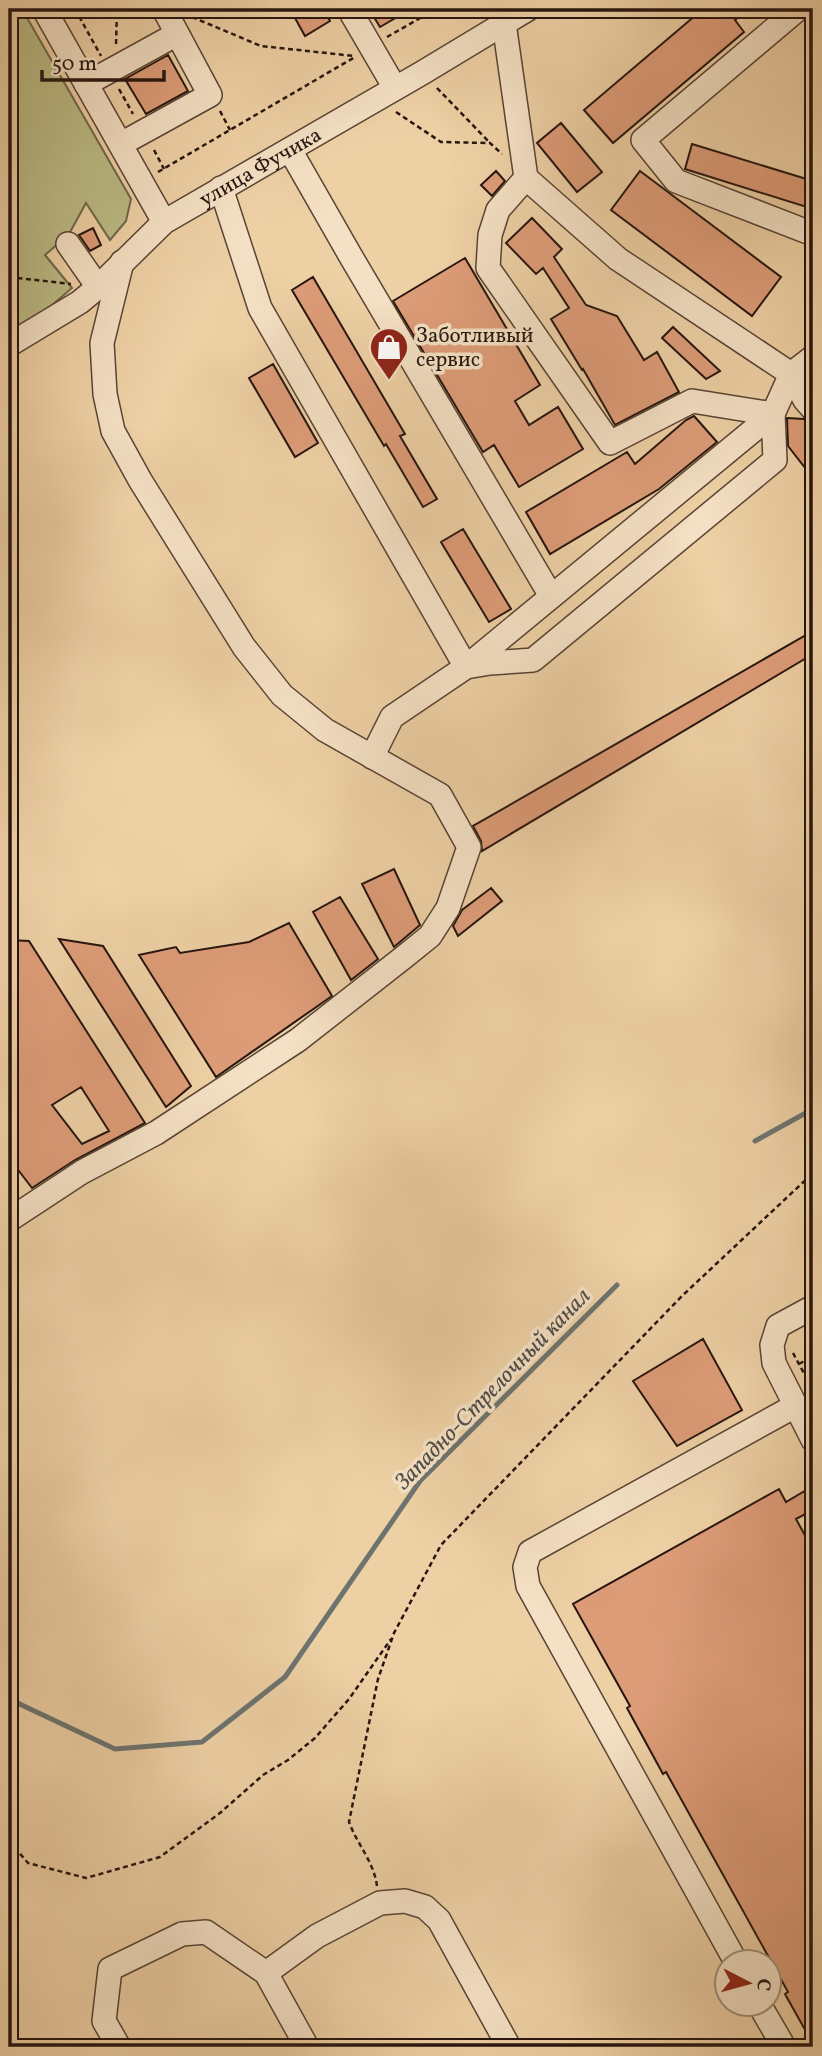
<svg xmlns="http://www.w3.org/2000/svg" width="822" height="2056" font-family="Vollkorn,serif">
	<style>
		.green { fill: #bbba84; stroke: #70684a; stroke-width: 2 }
		.lines { fill: none; stroke-linecap: round; stroke-linejoin: round }
		.stream { stroke: #6d7470; stroke-width: 5 }
		.building { fill: #dd9c78; stroke: #26150f; stroke-width: 2; fill-rule: evenodd }
		.minor-casing { stroke: #584434; stroke-width: 26 }
		.path { stroke: #26150f; stroke-width: 2.5; stroke-dasharray: 5 3.5; stroke-linecap: butt }
		.minor { stroke: #f4e0c4; stroke-width: 23 }
		.labels { text-anchor: middle; stroke-width: 7; stroke-linejoin: round; paint-order: stroke }
		.street-label { font-size: 21px; fill: #26150f; stroke: #f4e0c4 }
		.poi-label { font-size: 21px; fill: #26150f; stroke: #f4e0c4; text-anchor: start }
		.water-label { font-size: 23px; font-style: italic; fill: #504d48; stroke: #f4e0c4 }
	</style>
	<rect width="100%" height="100%" fill="#eed0a5"/>
	<filter id="stains"><feTurbulence type="fractalNoise" baseFrequency=".00286" numOctaves="4"/><feColorMatrix values="0 0 0 0 .2 0 0 0 0 .09 0 0 0 0 .02 0 0 0 .5 -.17"/></filter>
	<radialGradient id="worn" r=".72"><stop offset=".6" stop-color="#630" stop-opacity="0"/><stop offset="1" stop-color="#630" stop-opacity=".3"/></radialGradient>
	<path class="green" d="M9,9H22L131,199L126,221L110,240L86,203L69,234L45,255L72,288L9,342Z"/>
	<g class="lines">
		<path class="stream" d="M755,1141L813,1109
			M9,1699L115,1749L202,1742L285,1677L420,1481L617,1285"/>
	</g>
	<path class="building" d="M290,9H323L330,21L305,36Z
		M369,9H411L380,27Z
		M703,9H749L735,20L744,32L613,143L584,110Z
		M168,55L188,91L146,114L125,79Z
		M561,123L602,172L577,192L537,143Z
		M692,144L813,181V209L685,169Z
		M496,171L505,181L492,196L481,185Z
		M640,171L781,277L752,316L611,210Z
		M532,218L562,249L554,257L586,305L617,316L644,360L657,352L679,392L615,425L583,369L582,370L551,319L569,308L543,268L536,274L506,243Z
		M93,228L101,245L90,251L79,235Z
		M465,258L540,385L515,401L529,425L558,407L583,449L519,487L494,445L483,452L393,301Z
		M313,277L405,434L400,436L437,499L423,507L386,444L384,446L292,290Z
		M673,327L720,371L706,379L662,338Z
		M273,364L318,443L295,457L249,378Z
		M694,416L717,442L659,489L550,554L526,512L627,452L635,464L686,420Z
		M787,418L804,419L813,423V478L788,446Z
		M463,529L511,609L489,622L441,542Z
		M813,631V654L482,851L481,841L473,826Z
		M394,869L420,925L394,947L362,884Z
		M491,888L502,901L458,936L453,926L462,910Z
		M340,897L378,959L351,980L313,912Z
		M289,923L332,996L216,1077L139,955L176,947L180,953L249,942Z
		M59,939L103,946L191,1086L166,1107Z
		M9,940L29,941L145,1123L75,1160L32,1188L9,1158ZM81,1087L109,1131L82,1144L52,1105Z
		M703,1339L742,1410L677,1446L633,1381Z
		M813,1486V1510L796,1519L813,1550V2044L785,1994L788,1992L666,1772L663,1774L627,1708L630,1706L573,1604L779,1489L786,1502Z"/>
	<g class="lines">
		<g class="minor-casing">
			<g id="minor">
				<path d="M44,9L164,222"/>
				<path d="M349,9L395,88"/>
				<path d="M798,9L643,140L676,181L813,234"/>
				<path d="M504,23L526,178L618,259L791,374L813,357"/>
				<path d="M86,84L177,34"/>
				<path d="M121,144L210,95L164,9"/>
				<path d="M290,150L350,255L551,596"/>
				<path d="M221,188L260,308L466,667L490,663L533,660L775,460L773,414L692,401L610,443L488,268L490,235L498,210L526,178"/>
				<path d="M68,244L98,287"/>
				<path id="s1" d="M9,345L80,302L98,287L164,222L422,73L528,9"/>
				<path d="M372,757L392,717L466,667L773,414L791,374L805,400L813,409"/>
				<path d="M9,1220L82,1172L156,1133L298,1040L404,957L430,936L448,908L469,847L440,795L325,730L282,695L244,647L140,480L113,431L105,394L102,343L122,262"/>
				<path d="M813,1307L778,1326L772,1345L774,1363L813,1440"/>
				<path d="M736,1962L528,1586L525,1567L530,1552L795,1406"/>
				<path d="M266,1973L317,1936L380,1903L405,1901L425,1907L439,1920L509,2047"/>
				<path d="M759,2004L784,2047"/>
				<path d="M119,2047L104,2021L110,1969L182,1934L206,1932L266,1973L307,2047"/>
			</g>
		</g>
		<path class="path" d="M75,9L101,56
			M192,17L261,46L354,56
			M387,37L436,9
			M116,44L117,9
			M437,88L490,143
			M119,89L133,114
			M220,111L230,130
			M396,112L441,142L490,143L502,154
			M154,150L164,169
			M158,172L355,57
			M9,277L71,284
			M793,1353L813,1390
			M799,1364L813,1356
			M9,1841L28,1863L86,1878L160,1857L220,1813L263,1775L288,1760L315,1738L349,1699L391,1639
			M377,1886C374,1862 357,1844 349,1822L378,1679L394,1633L441,1545L682,1296L813,1173"/>
		<use href="#minor" class="minor"/>
	</g>
	<defs>
		<g id="shop-pin" transform="scale(2.0125)"><path d="M0 17L-7.5 6A9.5 9.5 0 1 1 7.5 6Z" fill="#8f2418" stroke="#f4e0c4"/><path d="M-5-2.5h2.3a2.7 3.5 0 0 1 5.4 0H5L5.5 6h-11ZM-1.5-2.5h3a1.5 2.3 0 0 0-3 0Z" fill="#fff"/></g>
	</defs>
	<g fill-rule="evenodd">
		<use href="#shop-pin" x="389" y="347"/>
	</g>
	<g class="labels">
		<g class="street-label">
			<text dy="7" stroke="none"><textPath href="#s1" startOffset="310">улица Фучика</textPath></text>
		</g>
		<g class="poi-label">
			<text x="416" y="342">Заботливый<tspan x="416" dy="24">сервис</tspan></text>
		</g>
		<g class="water-label">
			<text transform="translate(492 1388) rotate(-46)" y="8">Западно-Стрелочный канал</text>
		</g>
	</g>
	<rect width="822" height="2056" fill="none" stroke="#eed0a5" stroke-width="35"/>
	<rect x="10" y="10" width="801" height="2035" fill="none" stroke="#26150f" stroke-width="3.5"/>
	<rect x="18" y="18" width="787" height="2021" fill="none" stroke="#26150f" stroke-width="2"/>
	<g transform="translate(748 1983) rotate(96)"><circle r="33" fill="#f4e0c4" stroke="#a28f7c" stroke-width="2"/>
	<path d="M0-5L12 26L0 18L-12 26Z" fill="#8f2418"/>
	<text y="-10" font-size="19" font-weight="bold" text-anchor="middle" fill="#26150f">С</text>
	</g>
	<path d="M42 70v10h122v-10" fill="none" stroke="#26150f" stroke-width="3.5"/>
	<text x="52" y="70" font-size="21" fill="#26150f" stroke="#f4e0c4" stroke-width="5" paint-order="stroke">50 m</text>
	<rect width="100%" height="100%" filter="url(#stains)"/>
	<rect width="100%" height="100%" fill="url(#worn)"/>
</svg>
